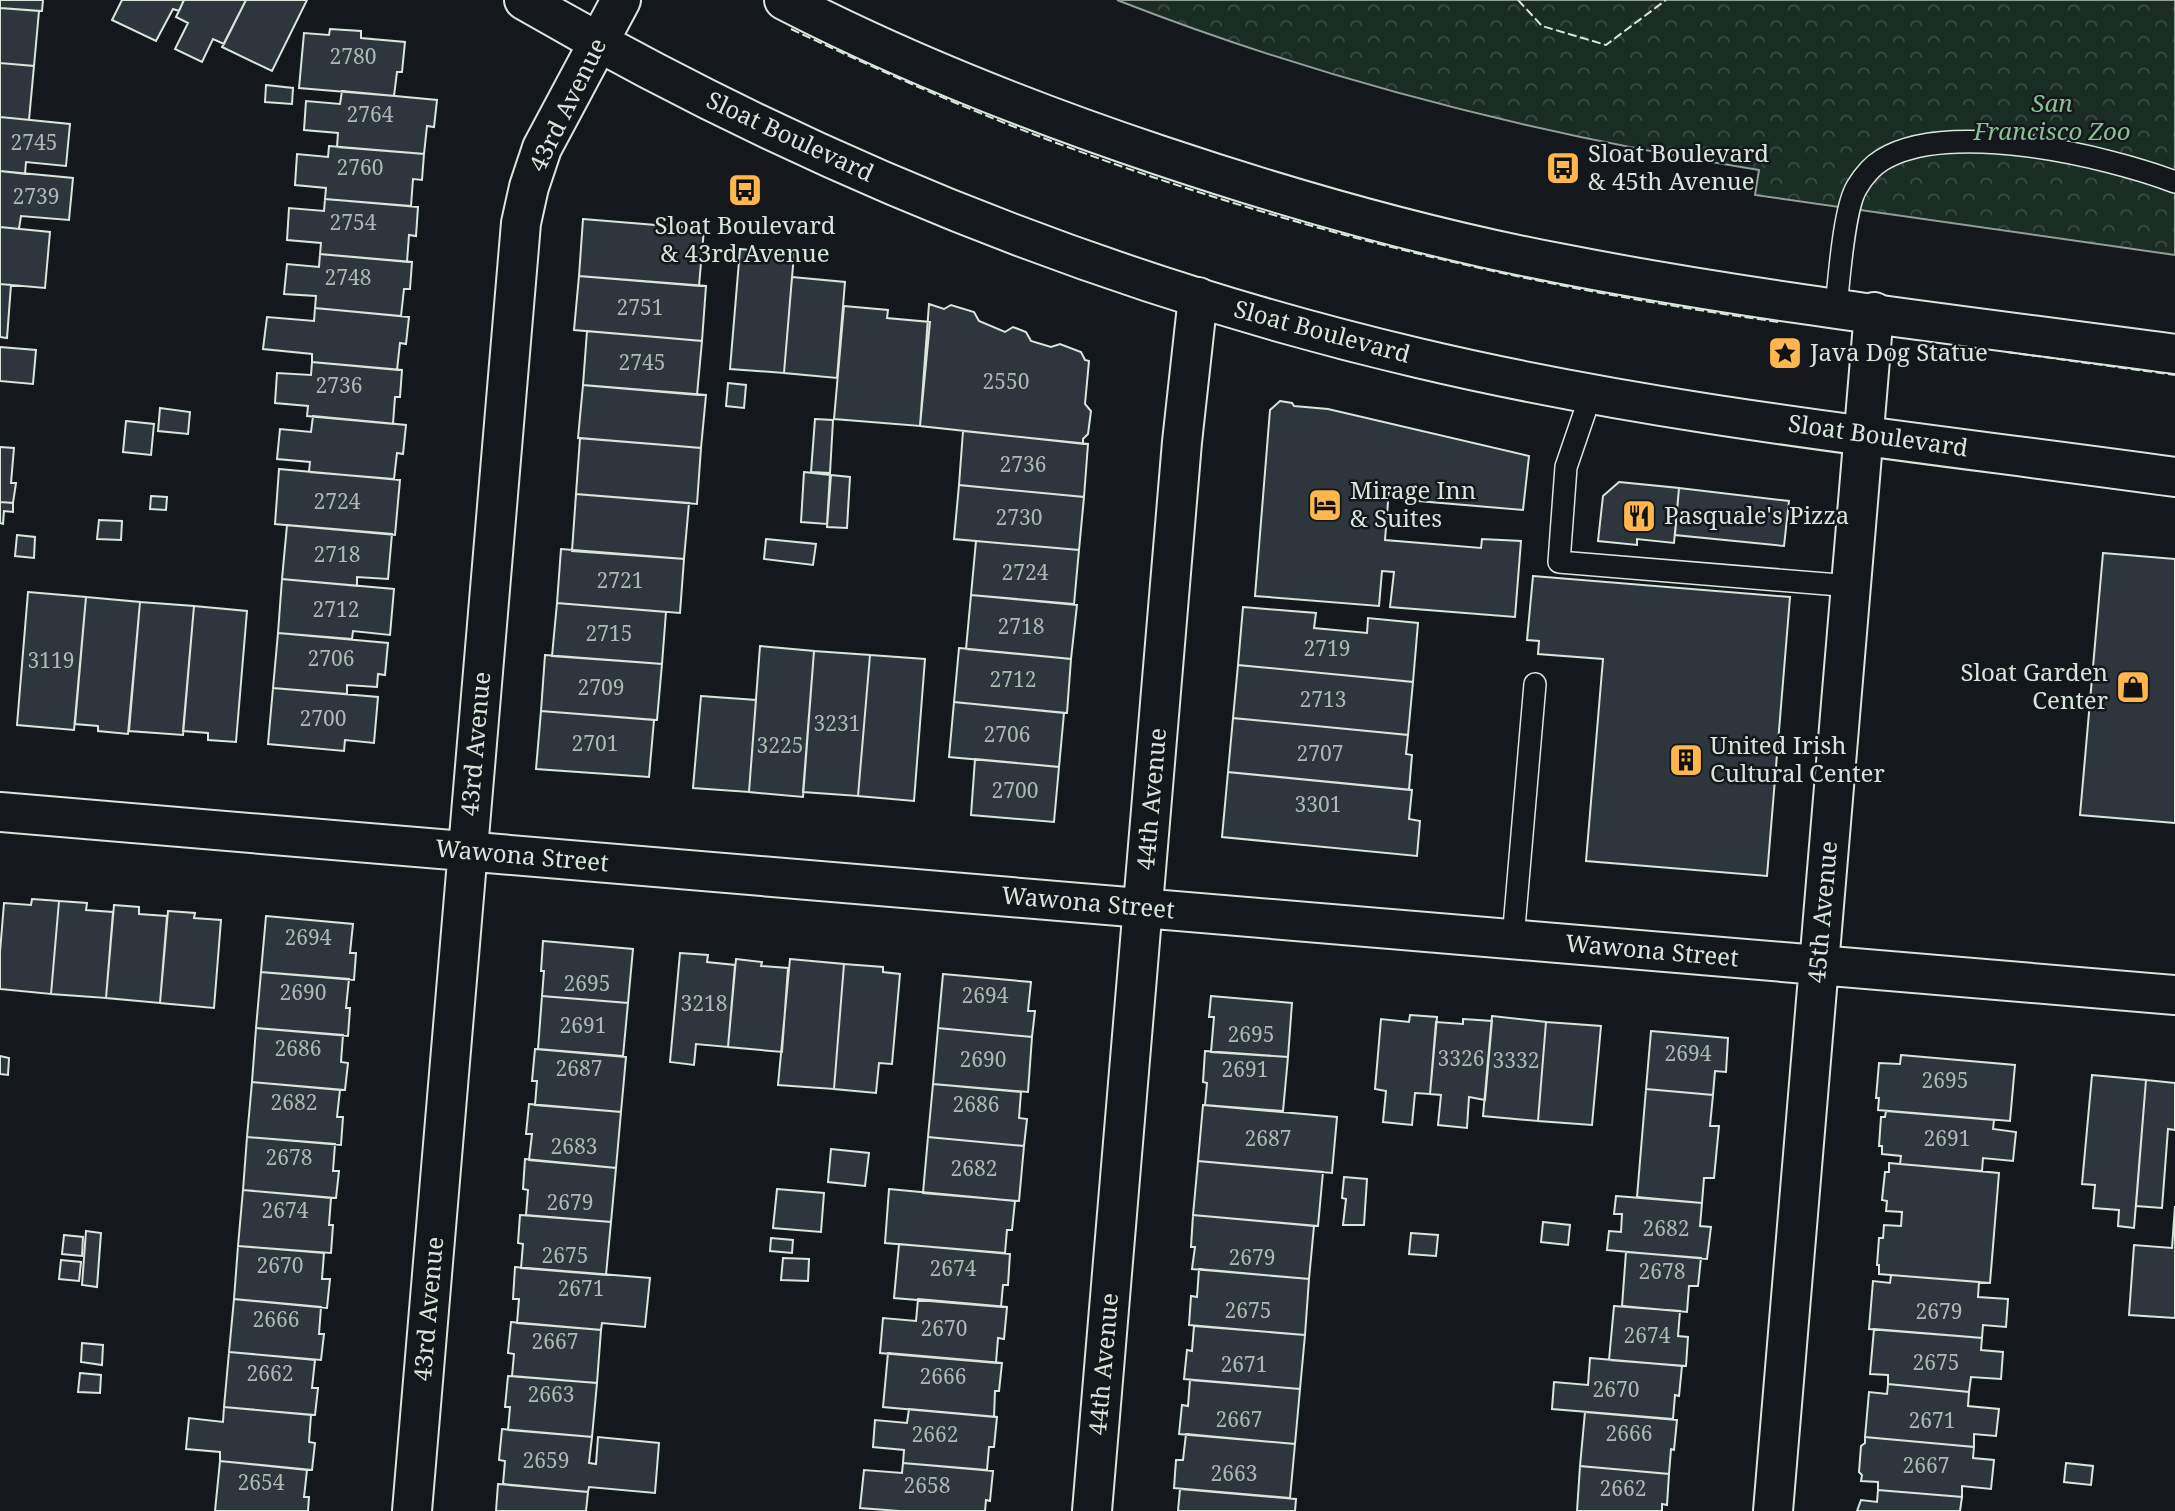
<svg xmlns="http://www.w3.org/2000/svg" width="2175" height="1511" font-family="'Noto Serif',serif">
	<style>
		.forest { fill: url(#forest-crowns); stroke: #939e99; stroke-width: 2 }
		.building { fill: #2c363c; stroke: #d8e6dc; stroke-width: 2 }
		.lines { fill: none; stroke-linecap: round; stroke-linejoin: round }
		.service-casing { stroke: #d8e6dc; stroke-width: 24 }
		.minor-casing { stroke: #d8e6dc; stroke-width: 42 }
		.tertiary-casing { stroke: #d8e6dc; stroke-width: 42 }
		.service { stroke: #14181c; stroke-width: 21 }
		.minor { stroke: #14181c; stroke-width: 38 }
		.tertiary { stroke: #14181c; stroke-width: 38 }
		.fence { stroke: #d8e6dc; stroke-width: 2; stroke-dasharray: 9 3.5; stroke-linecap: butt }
		.labels { text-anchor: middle; stroke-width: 5; stroke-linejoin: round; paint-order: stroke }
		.number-label { font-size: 21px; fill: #adbab4 }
		.park-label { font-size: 24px; font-style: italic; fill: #8ac095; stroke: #14181c }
		.street-label { font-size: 24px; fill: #d8e6dc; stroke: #14181c }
		.poi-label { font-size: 24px; fill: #d8e6dc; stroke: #14181c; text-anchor: start }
	</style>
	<defs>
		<pattern id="forest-crowns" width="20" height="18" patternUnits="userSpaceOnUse" patternTransform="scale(1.75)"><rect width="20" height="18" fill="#1a2d24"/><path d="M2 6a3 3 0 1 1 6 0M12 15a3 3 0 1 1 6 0" fill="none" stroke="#3b4b43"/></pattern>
	</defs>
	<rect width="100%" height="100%" fill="#14181c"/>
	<path class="forest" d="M1117,0H2175V255L1755,195L1759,170C1539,135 1324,81 1117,0Z"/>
	<path class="building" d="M0,0H43L42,11L0,8Z
		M122,0H184L179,11L173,9L156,41L112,20Z
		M184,0H246L224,44L213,39L202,62L175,49L188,23L176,17Z
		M246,0H307L272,71L222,47Z
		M0,8L39,11L34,66L0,63Z
		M330,29L361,31V38L405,42L402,72H397L394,96L299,88L304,33L329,35Z
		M0,63L34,66L29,120L0,117Z
		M266,85L293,88L292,104L265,102Z
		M342,91L437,100L434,127L427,126L424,154L337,147L338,133L304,130L306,101L340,104Z
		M0,117L70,124L66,166L26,162L25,174L0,171Z
		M329,146L424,154L422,180L413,179L411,206L325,199L326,188L295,185L297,154L328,157Z
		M0,171L73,178L69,220L21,216L19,229L0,227Z
		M325,199L418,207L416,236L409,235L407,262L320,254L321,243L287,240L289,208L324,211Z
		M583,219L704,229L699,286L579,276Z
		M0,227L50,232L45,288L0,284Z
		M740,249L794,254L784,373L730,369Z
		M320,254L412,262L410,289H404L401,316L315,308L316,296L284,294L287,264L319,267Z
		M579,276L706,286L702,341L574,330Z
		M792,277L845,282L837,378L784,373Z
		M0,284L11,285L7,338L0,337Z
		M929,304L944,309L951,305L974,312L979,321L1005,332L1013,327L1026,332L1031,341L1051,347L1060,344L1081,352L1085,360L1089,361L1085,404L1091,411L1088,434L1083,439V444L920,426Z
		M844,306L888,310L887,318L930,322L920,426L834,419Z
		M315,308L409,317L406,344L400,343L397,370L312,362V354L263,349L267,317L314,321Z
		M587,331L702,341L697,395L583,385Z
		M0,347L36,350L33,384L0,381Z
		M312,362L402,370L400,397H395L393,424L307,416L308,406L275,403L277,373L311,375Z
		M728,383L746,385L744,408L726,406Z
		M583,385L706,395L701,448L578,438Z
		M1280,401L1292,403L1294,406L1328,409L1529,456L1523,510L1395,499L1396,490H1389L1385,540L1481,548L1482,539L1521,541L1515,617L1390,607L1394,572L1382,571L1379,606L1255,596L1270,410Z
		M160,408L190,412L188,434L158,431Z
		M313,416L406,425L403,454L397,453L394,479L309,472L310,462L277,459L280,429L311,432Z
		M815,419L833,420L830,473L811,472Z
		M126,421L154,424L151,455L123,452Z
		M963,431L1088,444L1084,497L959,485Z
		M580,438L701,448L697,504L576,494Z
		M0,447L14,448L11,483H16L13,503L0,502Z
		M279,469L400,480L395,535L275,524Z
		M804,472L830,475L827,524L801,522Z
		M831,475L850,477L847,528L827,527Z
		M1619,482L1679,488L1674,543L1637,539V545L1598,541L1603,496Z
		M959,485L1084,497L1079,550L954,539Z
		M1679,488L1789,501L1784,546L1675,535Z
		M576,494L689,503L684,559L572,551Z
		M151,496L167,497L166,510L150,509Z
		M0,502L13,503V512L4,511L3,524L0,523Z
		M99,520L122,521L121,540L97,539Z
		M287,525L392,534L388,579L357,577V586L282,579Z
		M17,535L35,537L34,558L15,556Z
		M766,539L816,544L813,565L764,559Z
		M976,541L1079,550L1074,604L971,595Z
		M561,549L684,559L680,613L557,603Z
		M2103,553L2175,559V823L2080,815Z
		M1533,576L1790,597L1767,876L1586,861L1603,659L1538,654L1539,641L1527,640Z
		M282,579L394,589L390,635L353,631L352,639L278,633Z
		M28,592L86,597L74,730L17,725Z
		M971,595L1077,605L1071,659L966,649Z
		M86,597L140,602L128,734L98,731V726L75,724Z
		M140,602L194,606L183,735L129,731Z
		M557,603L666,612L662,664L552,656Z
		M194,606L247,611L236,742L208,740V733L183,731Z
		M1243,607L1316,613L1314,628L1367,633L1368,618L1418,623L1413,682L1238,665Z
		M278,633L388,643L385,675L378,674L377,687L347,685V694L273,688Z
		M760,646L814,651L803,797L749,792Z
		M959,648L1071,659L1067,713L954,702Z
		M814,651L870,655L858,796L803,792Z
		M545,655L662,664L657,720L541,711Z
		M870,655L925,659L914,801L858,796Z
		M1238,665L1413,682L1408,735L1233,718Z
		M273,688L378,697L374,743L345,740L344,751L268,744Z
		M701,696L756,700L749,792L693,788Z
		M954,702L1064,713L1059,767L949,757Z
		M541,711L654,720L649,777L536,769Z
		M1233,718L1408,735L1406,754L1412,755L1409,790L1228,772Z
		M975,759L1059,767L1054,822L971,815Z
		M1228,772L1412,790L1409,819L1420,821L1417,856L1222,837Z
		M32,899L59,901L51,994L0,989V952L4,903L31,905Z
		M59,901L87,903L86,910L113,912L106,998L51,994Z
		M114,905L139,907V914L167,916L160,1003L106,998Z
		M168,911L195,913L194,918L221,920L214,1008L160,1003Z
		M266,916L353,924L350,953H356L354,980L261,972Z
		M543,941L633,949L628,1003L542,996L544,971H541Z
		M680,953L708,955L707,962L735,965L728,1047L696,1044L694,1065L670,1062Z
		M736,959L762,962L761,966L788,968L782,1052L728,1047Z
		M790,959L844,964L834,1089L778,1085Z
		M844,964L883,967V972L900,974L892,1064L879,1063L876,1093L834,1089Z
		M261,972L349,979L346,1008H350L348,1036L256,1028Z
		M943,974L1031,982L1028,1011H1035L1032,1037L938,1028Z
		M542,996L628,1003L623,1056L538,1049Z
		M1211,996L1292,1003L1288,1057L1211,1052L1214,1017H1209Z
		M1410,1015L1437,1017L1430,1094L1415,1093L1412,1125L1383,1122L1386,1091L1375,1089L1381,1019L1409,1022Z
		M1492,1016L1546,1022L1538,1121L1483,1116Z
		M1463,1019L1492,1021L1485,1100L1469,1097L1467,1128L1438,1125L1441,1095L1430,1094L1436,1022L1463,1024Z
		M1546,1022L1601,1026L1592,1125L1538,1121Z
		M256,1028L343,1035L341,1062L348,1063L345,1090L252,1082Z
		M938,1028L1032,1037L1028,1092L933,1084Z
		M1651,1031L1728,1038L1726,1072L1715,1071L1713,1095L1646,1089Z
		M535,1049L626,1057L621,1112L535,1105L537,1081H532Z
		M1205,1051L1288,1057L1283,1111L1205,1105L1207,1083L1203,1082Z
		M1901,1055L2015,1065L2010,1121L1878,1110L1879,1098H1876L1879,1063L1900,1064Z
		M0,1056L9,1058L8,1075L0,1074Z
		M2092,1075L2146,1080L2134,1228L2118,1226L2119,1210L2093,1208L2095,1185L2082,1184Z
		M2146,1080L2175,1083V1130L2168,1129L2162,1208L2136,1206Z
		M252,1082L340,1090L337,1117H343L341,1145L247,1137Z
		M933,1084L1021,1092L1019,1118L1027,1119L1024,1146L928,1137Z
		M1646,1089L1713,1095L1710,1126H1719L1714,1178H1704L1702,1203L1637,1197Z
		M529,1104L621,1112L616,1168L529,1160L532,1134H526Z
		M1203,1105L1337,1117L1332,1173L1198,1161Z
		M1886,1111L1994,1120L1993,1129L2016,1132L2013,1161L1983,1158L1982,1171L1900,1164L1901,1156L1882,1154V1146H1879L1881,1117H1885Z
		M247,1137L335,1144L333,1171H339L336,1198L243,1190Z
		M928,1137L1024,1146L1019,1201L923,1193Z
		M831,1149L869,1153L865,1186L828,1182Z
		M525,1159L616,1168L611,1222L526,1215L528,1190L523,1189Z
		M1198,1161L1323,1172L1318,1226L1193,1215Z
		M1889,1163L1999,1173L1990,1283L1879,1274V1265H1877L1879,1238H1883L1884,1225L1901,1226L1902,1212L1886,1211L1887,1201L1882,1200L1885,1172H1889Z
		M1344,1177L1367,1179L1364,1225H1343L1346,1199L1342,1198Z
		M777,1189L824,1193L821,1232L773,1228Z
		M889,1189L1015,1201L1012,1230H1007L1005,1253L885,1243Z
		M243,1190L331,1198L329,1225H333L331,1253L238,1246Z
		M1616,1196L1702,1203L1700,1226L1711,1227L1707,1259L1607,1250L1609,1231L1621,1232L1622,1214H1614Z
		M2175,1206V1318L2129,1315L2134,1245L2172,1248Z
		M520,1215L611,1222L606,1275L521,1268L523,1244L518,1243Z
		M1193,1215L1314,1226L1309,1279L1192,1269L1195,1247H1191Z
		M1543,1222L1570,1225L1568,1245L1541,1242Z
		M86,1231L101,1233L97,1287L82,1285Z
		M1411,1233L1438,1235L1436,1256L1409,1254Z
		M64,1235L83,1237L82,1256L62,1254Z
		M771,1238L793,1240L792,1253L770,1251Z
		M899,1244L1010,1254L1008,1285H1003L1001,1307L894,1298Z
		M238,1246L324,1253L322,1279H330L327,1308L234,1299Z
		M1626,1252L1701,1258L1698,1286H1689L1687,1312L1622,1306Z
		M783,1258L809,1259L808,1281L781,1280Z
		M61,1260L81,1262L79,1281L59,1279Z
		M515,1267L650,1278L645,1327L602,1323L601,1330L517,1323L519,1299H513Z
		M1199,1269L1309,1279L1305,1335L1189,1325L1191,1296L1197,1297Z
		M1891,1275L1979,1282L1978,1297L2008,1299L2006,1327L1983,1325L1982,1338L1869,1329L1873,1281L1890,1283Z
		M234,1299L321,1307L319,1334H324L321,1360L229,1352Z
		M918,1299L1007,1307L1004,1339L998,1338L996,1363L880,1353L883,1318L916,1321Z
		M1614,1306L1680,1311L1678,1336L1688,1337L1686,1366L1609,1360Z
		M511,1322L601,1330L597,1383L512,1376L514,1354L508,1353Z
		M1194,1326L1305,1335L1300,1389L1184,1379L1187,1350L1192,1351Z
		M1874,1329L1982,1338L1981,1350L2003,1352L2001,1379L1971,1377L1969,1392L1888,1384V1375L1870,1374Z
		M82,1343L103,1345L102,1365L81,1362Z
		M229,1352L315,1360L312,1388H318L315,1415L224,1407Z
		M888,1353L1002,1363L999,1391H995L994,1417L883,1407Z
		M1590,1358L1682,1366L1679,1396L1675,1395L1673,1419L1552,1409L1554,1382L1588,1385Z
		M80,1373L101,1375L100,1393L78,1392Z
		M508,1376L597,1383L592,1437L508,1430L510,1407H505Z
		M1190,1380L1300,1389L1295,1444L1179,1434L1182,1405L1188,1406Z
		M1888,1384L1969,1392L1968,1406L1999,1409L1996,1436L1974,1434V1447L1865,1437L1869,1392L1887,1394Z
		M224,1407L311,1415L309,1442L315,1443L312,1470L220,1461V1452L186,1449L189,1418L223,1422Z
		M909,1409L997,1417L994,1447H989L987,1470L903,1463L904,1450L873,1447L875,1420L907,1423Z
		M1585,1412L1677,1420L1674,1450L1671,1449L1669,1474L1580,1466Z
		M502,1429L592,1437L589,1463L596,1464L598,1437L659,1443L655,1493L589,1487L588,1492L503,1484L505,1461L499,1460Z
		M1186,1434L1295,1444L1290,1498L1174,1488L1176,1460H1183Z
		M1865,1437L1974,1447L1973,1458L1994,1460L1991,1489L1962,1486V1497L1878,1490V1482L1861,1481L1862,1475L1859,1472L1861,1446L1865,1443Z
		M220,1461L307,1470L304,1497H309L308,1511H215Z
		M903,1463L993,1471L990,1501L986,1500L985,1511H899L860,1508L864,1470L902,1473Z
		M2066,1463L2093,1466L2091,1485L2064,1482Z
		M1580,1466L1669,1474L1667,1505L1662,1504V1511H1577Z
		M498,1484L588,1492L586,1511H496Z
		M1180,1489L1296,1499L1295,1511H1178Z
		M1878,1490L1962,1497L1960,1511H1857L1861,1500L1877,1502Z"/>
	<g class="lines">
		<g class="service-casing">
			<path id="service" d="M1836,308C1839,280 1844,207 1857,187C1863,177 1872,166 1882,160C1948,119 2107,156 2175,182
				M1591,394L1566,467L1559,562L1851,586
				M1513,939L1535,684"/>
		</g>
		<g class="minor-casing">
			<path id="minor" d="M0,812L2175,995
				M412,1511L521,223L529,187L542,148L621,0
				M1092,1511L1182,442L1198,297
				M1773,1511L1874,312"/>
		</g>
		<g class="tertiary-casing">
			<path id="tertiary" d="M524,0C803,162 1104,284 1418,358C1667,417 1923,442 2175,477
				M784,0C904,62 1031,112 1159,155C1290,199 1422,237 1558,263C1762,303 1969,326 2175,354"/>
		</g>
		<use href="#service" class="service"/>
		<use href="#minor" class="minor"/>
		<use href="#tertiary" class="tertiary"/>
		<path class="fence" d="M1518,0L1542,26L1606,45L1666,0
			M791,29C872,67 954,104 1038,136C1277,227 1526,287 1779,322
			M2007,352L2175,375"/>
	</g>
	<defs>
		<g id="bus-square" transform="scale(1.75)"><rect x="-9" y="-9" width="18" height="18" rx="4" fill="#ffb74d" stroke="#14181c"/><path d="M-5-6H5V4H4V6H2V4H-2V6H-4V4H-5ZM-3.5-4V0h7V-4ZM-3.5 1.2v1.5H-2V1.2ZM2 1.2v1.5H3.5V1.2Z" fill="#111"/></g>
		<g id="sight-square" transform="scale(1.75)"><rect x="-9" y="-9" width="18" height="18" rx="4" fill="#ffb74d" stroke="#14181c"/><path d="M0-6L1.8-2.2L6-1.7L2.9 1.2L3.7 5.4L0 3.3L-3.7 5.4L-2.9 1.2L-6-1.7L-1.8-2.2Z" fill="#111"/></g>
		<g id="hotel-square" transform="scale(1.75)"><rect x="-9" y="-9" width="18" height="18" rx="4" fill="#ffb74d" stroke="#14181c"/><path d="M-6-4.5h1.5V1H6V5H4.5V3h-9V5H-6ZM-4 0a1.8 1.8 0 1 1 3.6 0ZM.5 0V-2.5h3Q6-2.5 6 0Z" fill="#111"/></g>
		<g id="restaurant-square" transform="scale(1.75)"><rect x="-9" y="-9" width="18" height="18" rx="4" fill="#ffb74d" stroke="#14181c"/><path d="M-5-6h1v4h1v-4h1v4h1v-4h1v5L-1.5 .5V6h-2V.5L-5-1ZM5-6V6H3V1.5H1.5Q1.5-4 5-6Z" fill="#111"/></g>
		<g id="shop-square" transform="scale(1.75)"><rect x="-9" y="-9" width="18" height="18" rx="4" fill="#ffb74d" stroke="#14181c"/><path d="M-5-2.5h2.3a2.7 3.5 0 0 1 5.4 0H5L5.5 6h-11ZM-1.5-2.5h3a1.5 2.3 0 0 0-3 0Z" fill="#111"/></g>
		<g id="building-square" transform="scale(1.75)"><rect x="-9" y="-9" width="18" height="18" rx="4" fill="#ffb74d" stroke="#14181c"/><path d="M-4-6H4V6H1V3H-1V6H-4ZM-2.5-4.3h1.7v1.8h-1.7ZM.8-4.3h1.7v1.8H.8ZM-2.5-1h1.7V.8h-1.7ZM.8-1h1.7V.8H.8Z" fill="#111"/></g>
	</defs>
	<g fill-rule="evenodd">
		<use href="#bus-square" x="1563" y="168"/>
		<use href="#bus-square" x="745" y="190"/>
		<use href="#sight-square" x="1785" y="353"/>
		<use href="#hotel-square" x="1325" y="505"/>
		<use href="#restaurant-square" x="1639" y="516"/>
		<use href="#shop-square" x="2133" y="687"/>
		<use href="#building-square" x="1686" y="760"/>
	</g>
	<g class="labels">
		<g class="number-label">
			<text x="353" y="64">2780</text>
			<text x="370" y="122">2764</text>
			<text x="34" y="150">2745</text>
			<text x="360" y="175">2760</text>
			<text x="36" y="204">2739</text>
			<text x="353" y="230">2754</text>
			<text x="348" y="285">2748</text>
			<text x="640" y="315">2751</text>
			<text x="642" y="370">2745</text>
			<text x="1006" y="389">2550</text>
			<text x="339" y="393">2736</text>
			<text x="1023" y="472">2736</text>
			<text x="337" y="509">2724</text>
			<text x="1019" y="525">2730</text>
			<text x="337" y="562">2718</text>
			<text x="1025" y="580">2724</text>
			<text x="620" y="588">2721</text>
			<text x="336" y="617">2712</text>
			<text x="1021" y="634">2718</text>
			<text x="609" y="641">2715</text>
			<text x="1327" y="656">2719</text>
			<text x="331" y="666">2706</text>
			<text x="51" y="668">3119</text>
			<text x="1013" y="687">2712</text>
			<text x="601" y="695">2709</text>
			<text x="1323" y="707">2713</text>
			<text x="323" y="726">2700</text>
			<text x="837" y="731">3231</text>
			<text x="1007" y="742">2706</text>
			<text x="595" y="751">2701</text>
			<text x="780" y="753">3225</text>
			<text x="1320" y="761">2707</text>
			<text x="1015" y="798">2700</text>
			<text x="1318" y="812">3301</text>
			<text x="308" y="945">2694</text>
			<text x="587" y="991">2695</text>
			<text x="303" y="1000">2690</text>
			<text x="985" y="1003">2694</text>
			<text x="704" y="1011">3218</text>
			<text x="583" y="1033">2691</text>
			<text x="1251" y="1042">2695</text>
			<text x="298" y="1056">2686</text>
			<text x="1688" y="1061">2694</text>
			<text x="1461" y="1066">3326</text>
			<text x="983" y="1067">2690</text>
			<text x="1516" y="1068">3332</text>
			<text x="579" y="1076">2687</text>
			<text x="1245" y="1077">2691</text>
			<text x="1945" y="1088">2695</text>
			<text x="294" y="1110">2682</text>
			<text x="976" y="1112">2686</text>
			<text x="1268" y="1146">2687</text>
			<text x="1947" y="1146">2691</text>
			<text x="574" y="1154">2683</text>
			<text x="289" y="1165">2678</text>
			<text x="974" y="1176">2682</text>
			<text x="570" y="1210">2679</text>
			<text x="285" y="1218">2674</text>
			<text x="1666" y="1236">2682</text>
			<text x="565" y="1263">2675</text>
			<text x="1252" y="1265">2679</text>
			<text x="280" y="1273">2670</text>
			<text x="953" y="1276">2674</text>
			<text x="1662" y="1279">2678</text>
			<text x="581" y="1296">2671</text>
			<text x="1248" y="1318">2675</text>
			<text x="1939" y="1319">2679</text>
			<text x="276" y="1327">2666</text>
			<text x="944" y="1336">2670</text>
			<text x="1647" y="1343">2674</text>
			<text x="555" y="1349">2667</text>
			<text x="1936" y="1370">2675</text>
			<text x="1244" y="1372">2671</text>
			<text x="270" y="1381">2662</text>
			<text x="943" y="1384">2666</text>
			<text x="1616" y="1397">2670</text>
			<text x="551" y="1402">2663</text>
			<text x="1239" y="1427">2667</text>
			<text x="1932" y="1428">2671</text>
			<text x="1629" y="1441">2666</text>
			<text x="935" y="1442">2662</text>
			<text x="546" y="1468">2659</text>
			<text x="1926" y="1473">2667</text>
			<text x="1234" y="1481">2663</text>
			<text x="261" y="1490">2654</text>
			<text x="927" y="1493">2658</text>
			<text x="1623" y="1496">2662</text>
		</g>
		<g class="park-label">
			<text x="2052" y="112">San<tspan x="2052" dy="28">Francisco Zoo</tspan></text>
		</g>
		<g class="street-label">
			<text transform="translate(568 105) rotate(-64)" y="8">43rd Avenue</text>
			<text transform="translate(790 137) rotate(25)" y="8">Sloat Boulevard</text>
			<text transform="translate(1322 332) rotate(15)" y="8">Sloat Boulevard</text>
			<text transform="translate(1878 436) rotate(8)" y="8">Sloat Boulevard</text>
			<text transform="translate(476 744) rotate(-85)" y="8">43rd Avenue</text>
			<text transform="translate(1152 799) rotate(-85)" y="8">44th Avenue</text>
			<text transform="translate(522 856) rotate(5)" y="8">Wawona Street</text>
			<text transform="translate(1088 903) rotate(5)" y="8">Wawona Street</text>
			<text transform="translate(1823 912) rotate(-85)" y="8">45th Avenue</text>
			<text transform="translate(1652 951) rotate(5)" y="8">Wawona Street</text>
			<text transform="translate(429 1309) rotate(-85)" y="8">43rd Avenue</text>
			<text transform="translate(1104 1364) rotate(-85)" y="8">44th Avenue</text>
		</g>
		<g class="poi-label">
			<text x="1588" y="162">Sloat Boulevard<tspan x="1588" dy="28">&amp; 45th Avenue</tspan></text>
			<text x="745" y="234" text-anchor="middle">Sloat Boulevard<tspan x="745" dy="28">&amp; 43rd Avenue</tspan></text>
			<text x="1810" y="361">Java Dog Statue</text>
			<text x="1350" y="499">Mirage Inn<tspan x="1350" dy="28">&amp; Suites</tspan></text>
			<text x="1664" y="524">Pasquale's Pizza</text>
			<text x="2108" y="681" text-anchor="end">Sloat Garden<tspan x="2108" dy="28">Center</tspan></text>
			<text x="1710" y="754">United Irish<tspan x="1710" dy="28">Cultural Center</tspan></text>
		</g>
	</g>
</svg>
